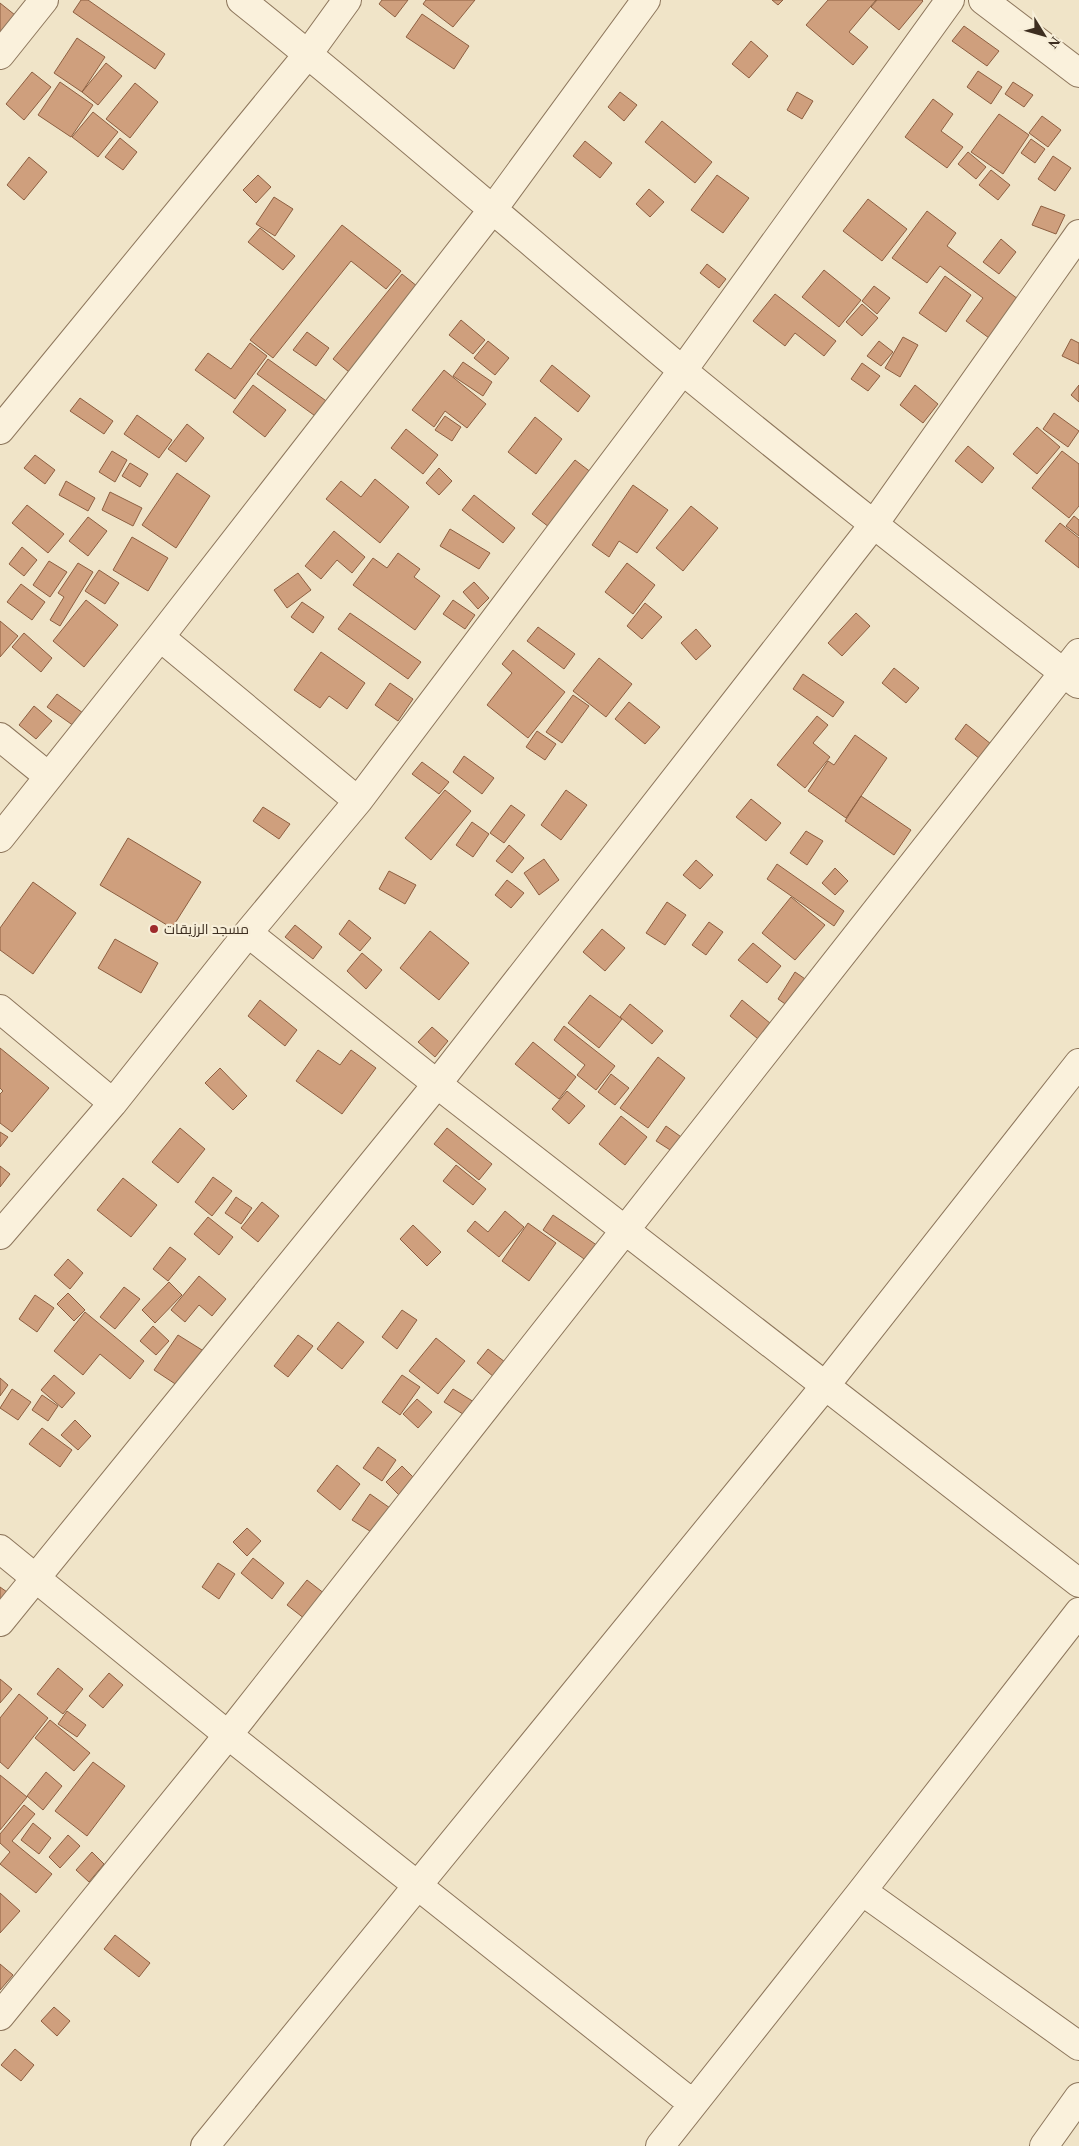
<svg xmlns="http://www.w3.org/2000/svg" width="1079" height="2146" font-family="'Times New Roman',Cairo,serif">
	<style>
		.building { fill: #cf9f7d; stroke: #8d5f41 }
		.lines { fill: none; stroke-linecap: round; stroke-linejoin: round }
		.minor-casing { stroke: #8d765c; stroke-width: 30 }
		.minor { stroke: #faf1dc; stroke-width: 28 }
		.poi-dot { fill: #9e2a2b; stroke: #f7eed8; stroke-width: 2 }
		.labels { text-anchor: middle; stroke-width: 4.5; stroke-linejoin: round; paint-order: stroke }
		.poi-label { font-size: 14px; fill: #3d2e20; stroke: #f7eed8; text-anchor: start }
	</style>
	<rect width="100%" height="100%" fill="#f0e4c8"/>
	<path class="building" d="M81,0H88L165,54L155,69L73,12Z
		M382,0H408L395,17L379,4Z
		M426,0H475L453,27L423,4Z
		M772,0H783L778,5Z
		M828,0H876L849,32L868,47L853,65L806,25Z
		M877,0H922L923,1L899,30L871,7Z
		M0,3L15,15L0,34Z
		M422,14L469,46L454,69L406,37Z
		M964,26L999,51L987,66L952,41Z
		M77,38L105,57L82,92L54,73Z
		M751,41L768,56L749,78L732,64Z
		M106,63L122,76L98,105L82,92Z
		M978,71L1002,87L991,104L967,87Z
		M32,72L51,87L24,120L6,104Z
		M60,82L93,105L71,137L38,115Z
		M1013,82L1033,95L1024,107L1005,94Z
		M135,83L158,102L130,138L106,119Z
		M620,92L637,105L624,121L608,107Z
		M797,92L813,101L802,119L787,110Z
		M933,99L953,114L941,131L963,147L947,168L905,137Z
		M93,112L118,132L98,157L72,137Z
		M999,114L1029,135L1003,174L971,152Z
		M1042,116L1061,130L1048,147L1029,133Z
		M662,121L712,162L695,183L645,142Z
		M120,138L137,152L123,170L105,157Z
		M1031,139L1045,149L1035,163L1021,153Z
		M585,141L612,163L600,178L573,156Z
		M968,152L986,167L976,179L958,164Z
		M1053,156L1071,168L1055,191L1038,179Z
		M29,157L47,172L24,200L7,185Z
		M991,170L1010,185L998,200L979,185Z
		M258,175L271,187L256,203L243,190Z
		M717,175L749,198L723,233L691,210Z
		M649,189L664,202L650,217L636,204Z
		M274,197L293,209L275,236L256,224Z
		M868,199L907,229L882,261L843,231Z
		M1041,206L1065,215L1056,234L1032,225Z
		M927,211L956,233L947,246L1018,299L989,338L966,321L983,298L940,266L927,283L892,258Z
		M342,225L401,271L386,289L351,261L273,358L250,340Z
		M260,228L295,256L283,270L248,242Z
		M1001,239L1016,252L999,274L983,262Z
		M707,264L726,279L719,288L700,273Z
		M824,270L861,300L839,327L802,297Z
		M402,274L423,291L354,376L333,359Z
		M945,276L971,295L946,332L919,313Z
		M874,286L890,298L877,314L862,301Z
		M775,294L836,341L824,356L795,333L785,346L753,321Z
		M862,304L878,318L862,336L846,322Z
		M461,320L485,340L473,354L449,335Z
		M307,332L329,348L316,366L293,350Z
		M903,337L918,345L900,377L885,368Z
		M1071,339L1079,343V364L1062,356Z
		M488,341L509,358L495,375L474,358Z
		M879,341L893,352L881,366L867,356Z
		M250,343L267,356L235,399L195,370L208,353L231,369Z
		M268,359L329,403L318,418L257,374Z
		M463,362L492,382L483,396L453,376Z
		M862,363L880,376L868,391L851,379Z
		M552,365L590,396L578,412L540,381Z
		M444,370L486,404L467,428L445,411L434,427L412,410Z
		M253,385L286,410L265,437L233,412Z
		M915,385L938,404L923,423L900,405Z
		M1079,385V402L1071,395Z
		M80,398L113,421L104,434L70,411Z
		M1054,413L1079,431L1068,447L1043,429Z
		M137,415L172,440L159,458L124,434Z
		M445,416L461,427L452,441L435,430Z
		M535,417L562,439L536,474L508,452Z
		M187,424L204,438L186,462L168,449Z
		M1037,427L1060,447L1037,474L1013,454Z
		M406,429L438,455L423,474L391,448Z
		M968,446L994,468L982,483L955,461Z
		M112,451L127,460L115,482L99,472Z
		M1062,451L1079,464V506L1069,518L1032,488Z
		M35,455L55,470L45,484L24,468Z
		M575,460L592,473L549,527L532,514Z
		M130,463L148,474L140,487L122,476Z
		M439,468L452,481L439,495L426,483Z
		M177,473L210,496L176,548L142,525Z
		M375,479L409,507L380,543L326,499L341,481L361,497Z
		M66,481L95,498L88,511L59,495Z
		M633,485L668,510L637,553L619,541L609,557L592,545Z
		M110,492L142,508L133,526L102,510Z
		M474,495L515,528L503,543L462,510Z
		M27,505L64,534L48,553L12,523Z
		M691,506L718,528L683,571L656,548Z
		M1074,516L1079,520V536L1066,526Z
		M88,517L107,531L88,556L69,541Z
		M1060,523L1079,538V568L1045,541Z
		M450,529L490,553L479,569L440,546Z
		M334,531L365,557L352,573L337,560L321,579L305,566Z
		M132,537L168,558L148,591L113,570Z
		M22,547L37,560L24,576L9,564Z
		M398,553L420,569L414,577L440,596L415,630L353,585L373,558L387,568Z
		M49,561L67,572L50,597L33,585Z
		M78,563L93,572L60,626L50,620L64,597L58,593Z
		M627,563L655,585L633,614L605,592Z
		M99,570L119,583L105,604L85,591Z
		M298,573L311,590L287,608L274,590Z
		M474,582L489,598L478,609L463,592Z
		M21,584L45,602L32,620L7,602Z
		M86,600L118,625L84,667L53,641Z
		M453,600L475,615L465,629L443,614Z
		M302,602L324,617L313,633L291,617Z
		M645,603L662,617L642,639L627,626Z
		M350,613L421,662L408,679L338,629Z
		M856,613L870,626L842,656L828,643Z
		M0,621L18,636L0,657Z
		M538,627L575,654L564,669L527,641Z
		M696,629L711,646L696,660L681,643Z
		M24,633L52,658L41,672L12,647Z
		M513,650L565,692L528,738L487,705L512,673L502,664Z
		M321,652L365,683L347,709L329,696L320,708L294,690Z
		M599,658L632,684L606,717L573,691Z
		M894,668L919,688L906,703L882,683Z
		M803,674L844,702L833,717L793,689Z
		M390,683L413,699L398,721L375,705Z
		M57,694L83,713L74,726L47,707Z
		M573,695L589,706L562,743L546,732Z
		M629,702L660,727L645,744L615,719Z
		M34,706L52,721L36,739L19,725Z
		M817,716L828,725L813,743L830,757L805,788L777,765Z
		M966,724L996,748L985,763L955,739Z
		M537,731L556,744L545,760L526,747Z
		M855,735L887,758L846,818L808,791L828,761L834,765Z
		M464,756L494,778L482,794L453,772Z
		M422,762L449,782L439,794L412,774Z
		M445,790L471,811L431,860L405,838Z
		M566,790L587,805L561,840L541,825Z
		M861,796L911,830L894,855L845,821Z
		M751,799L781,823L766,841L736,817Z
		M511,805L525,815L504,843L490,833Z
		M263,807L290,824L279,839L253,821Z
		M472,822L489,834L473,857L456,845Z
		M806,831L823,841L807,865L790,853Z
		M128,838L201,882L172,928L100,885Z
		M509,845L524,858L512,873L496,861Z
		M544,859L559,880L539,895L524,873Z
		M696,860L713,875L700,889L683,875Z
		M777,864L844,911L834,926L767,879Z
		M835,868L848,881L835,895L822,883Z
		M389,871L416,885L405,904L379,889Z
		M507,880L524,893L511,908L495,895Z
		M33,882L76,913L33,974L0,950V928Z
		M791,897L825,925L795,960L762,933Z
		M667,902L686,915L665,945L646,933Z
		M349,920L371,938L360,951L339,934Z
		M709,922L723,932L706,955L692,945Z
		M295,925L322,947L313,959L285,937Z
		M602,929L625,948L605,971L583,952Z
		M430,931L469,963L439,1000L400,968Z
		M115,939L158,963L141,993L98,968Z
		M753,943L781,966L767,983L738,960Z
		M362,953L382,970L366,989L347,971Z
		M795,972L811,983L794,1010L778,999Z
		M590,995L622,1019L599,1048L568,1023Z
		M260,1000L297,1030L285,1046L248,1016Z
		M742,1000L776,1028L763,1043L730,1016Z
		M630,1004L663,1031L652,1044L620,1017Z
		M564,1026L615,1066L596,1090L577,1075L585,1065L554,1040Z
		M432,1027L448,1041L435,1057L418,1042Z
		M533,1042L576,1077L559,1099L515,1064Z
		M0,1048L49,1088L12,1132L0,1123V1094L3,1091L0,1088Z
		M318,1050L340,1065L351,1050L376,1068L342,1114L296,1081Z
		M658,1057L685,1078L648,1128L620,1108Z
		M220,1068L247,1096L233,1110L205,1083Z
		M611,1074L629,1088L615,1105L598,1092Z
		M567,1091L585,1106L569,1124L552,1109Z
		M621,1116L647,1137L625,1165L599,1144Z
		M666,1126L684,1139L675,1153L656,1141Z
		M180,1128L205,1149L178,1183L152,1162Z
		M447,1128L492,1164L479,1180L434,1144Z
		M0,1132L8,1137L0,1147Z
		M456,1165L486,1189L473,1205L443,1181Z
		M0,1166L10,1174L0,1187Z
		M213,1177L232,1191L212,1216L195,1202Z
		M123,1178L157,1205L131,1237L97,1210Z
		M236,1197L252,1208L241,1224L225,1213Z
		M262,1202L279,1216L258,1242L241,1228Z
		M505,1211L524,1227L499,1257L467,1231L475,1221L488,1232Z
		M553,1215L598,1246L587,1261L543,1230Z
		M208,1217L233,1237L219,1255L194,1234Z
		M528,1223L556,1243L529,1281L502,1261Z
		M413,1225L441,1252L427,1266L400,1239Z
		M170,1247L186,1259L168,1281L153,1269Z
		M68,1259L83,1273L70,1289L54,1275Z
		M199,1276L226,1299L212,1316L199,1305L185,1322L171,1310Z
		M169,1282L182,1295L155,1323L142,1310Z
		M124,1287L140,1299L115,1329L100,1317Z
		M68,1293L85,1310L74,1321L57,1304Z
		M35,1295L54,1308L37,1332L19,1319Z
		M402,1310L417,1320L397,1349L382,1337Z
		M85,1312L144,1361L130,1379L100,1354L83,1375L54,1351Z
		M338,1322L364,1342L342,1369L317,1349Z
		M153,1326L169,1341L156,1355L140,1341Z
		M178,1335L210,1355L186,1391L154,1370Z
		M298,1335L313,1346L288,1377L274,1366Z
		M436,1338L465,1361L438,1394L409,1371Z
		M488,1349L505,1362L494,1377L477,1363Z
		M54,1375L75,1393L62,1408L41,1390Z
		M402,1375L420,1387L400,1415L382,1402Z
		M0,1378L8,1385L0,1396Z
		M12,1389L31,1402L18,1420L0,1408Z
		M453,1389L474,1402L466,1416L444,1402Z
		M42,1395L58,1406L48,1421L32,1410Z
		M417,1399L432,1412L418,1428L403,1414Z
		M75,1420L91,1436L78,1450L61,1435Z
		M42,1428L72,1450L60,1467L29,1444Z
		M378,1447L396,1460L382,1481L363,1468Z
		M337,1465L360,1484L340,1510L317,1491Z
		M402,1466L417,1481L401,1497L386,1482Z
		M370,1494L390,1508L373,1533L352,1520Z
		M247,1528L261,1541L247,1556L233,1542Z
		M253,1558L284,1583L272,1599L241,1573Z
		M218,1563L235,1574L219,1599L202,1587Z
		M307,1580L325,1594L305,1619L287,1605Z
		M0,1587L7,1592L0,1601Z
		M58,1668L83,1689L63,1714L37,1694Z
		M109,1673L123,1685L103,1708L89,1696Z
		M0,1679L12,1689L0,1703Z
		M19,1694L48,1718L8,1769L0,1762V1718Z
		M67,1711L86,1725L77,1737L58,1724Z
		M50,1720L90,1753L74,1771L35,1738Z
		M93,1762L125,1786L87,1836L55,1811Z
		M46,1772L62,1786L43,1810L27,1796Z
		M0,1775L27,1797L0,1830Z
		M24,1805L35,1814L12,1841L52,1874L36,1893L0,1864L10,1852L0,1843V1834Z
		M33,1823L51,1838L39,1854L21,1840Z
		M68,1835L80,1846L60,1868L49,1857Z
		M92,1852L104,1864L89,1882L76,1870Z
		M0,1893L20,1911L0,1933Z
		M115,1935L150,1963L139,1977L104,1949Z
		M0,1964L13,1975L0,1990Z
		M54,2007L70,2021L57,2036L41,2021Z
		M15,2049L34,2065L21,2081L1,2065Z"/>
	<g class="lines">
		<g class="minor-casing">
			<path id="minor" d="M241,0C391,120 535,247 682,370C812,477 945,581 1078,684
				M983,0L1079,73
				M0,55L44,0
				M0,430L308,54L347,0
				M160,637L358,801
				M0,737L48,776
				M0,838L160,637L493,209L646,0
				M248,933L437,1084L1079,1583
				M0,1009L113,1103
				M0,1235L113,1103L248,933L358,801L683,370L950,0
				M0,1549L228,1735L693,2104
				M0,1622L437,1084L874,524L1079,234
				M862,1891L1079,2046
				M0,2016L228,1735L1079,653
				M205,2146L825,1386L1079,1063
				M660,2146L862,1891L1079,1612
				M1044,2146L1079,2097"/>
		</g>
		<use href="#minor" class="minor"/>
	</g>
	<circle class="poi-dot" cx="154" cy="929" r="5"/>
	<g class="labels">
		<g class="poi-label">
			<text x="164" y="934">مسجد الرزيقات</text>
		</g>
	</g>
	<g transform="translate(1044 35) rotate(127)" stroke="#f7eed8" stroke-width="4" paint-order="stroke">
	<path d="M0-4L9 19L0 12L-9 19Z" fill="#3d2e20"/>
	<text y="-8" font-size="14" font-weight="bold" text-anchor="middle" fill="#3d2e20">N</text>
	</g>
</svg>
